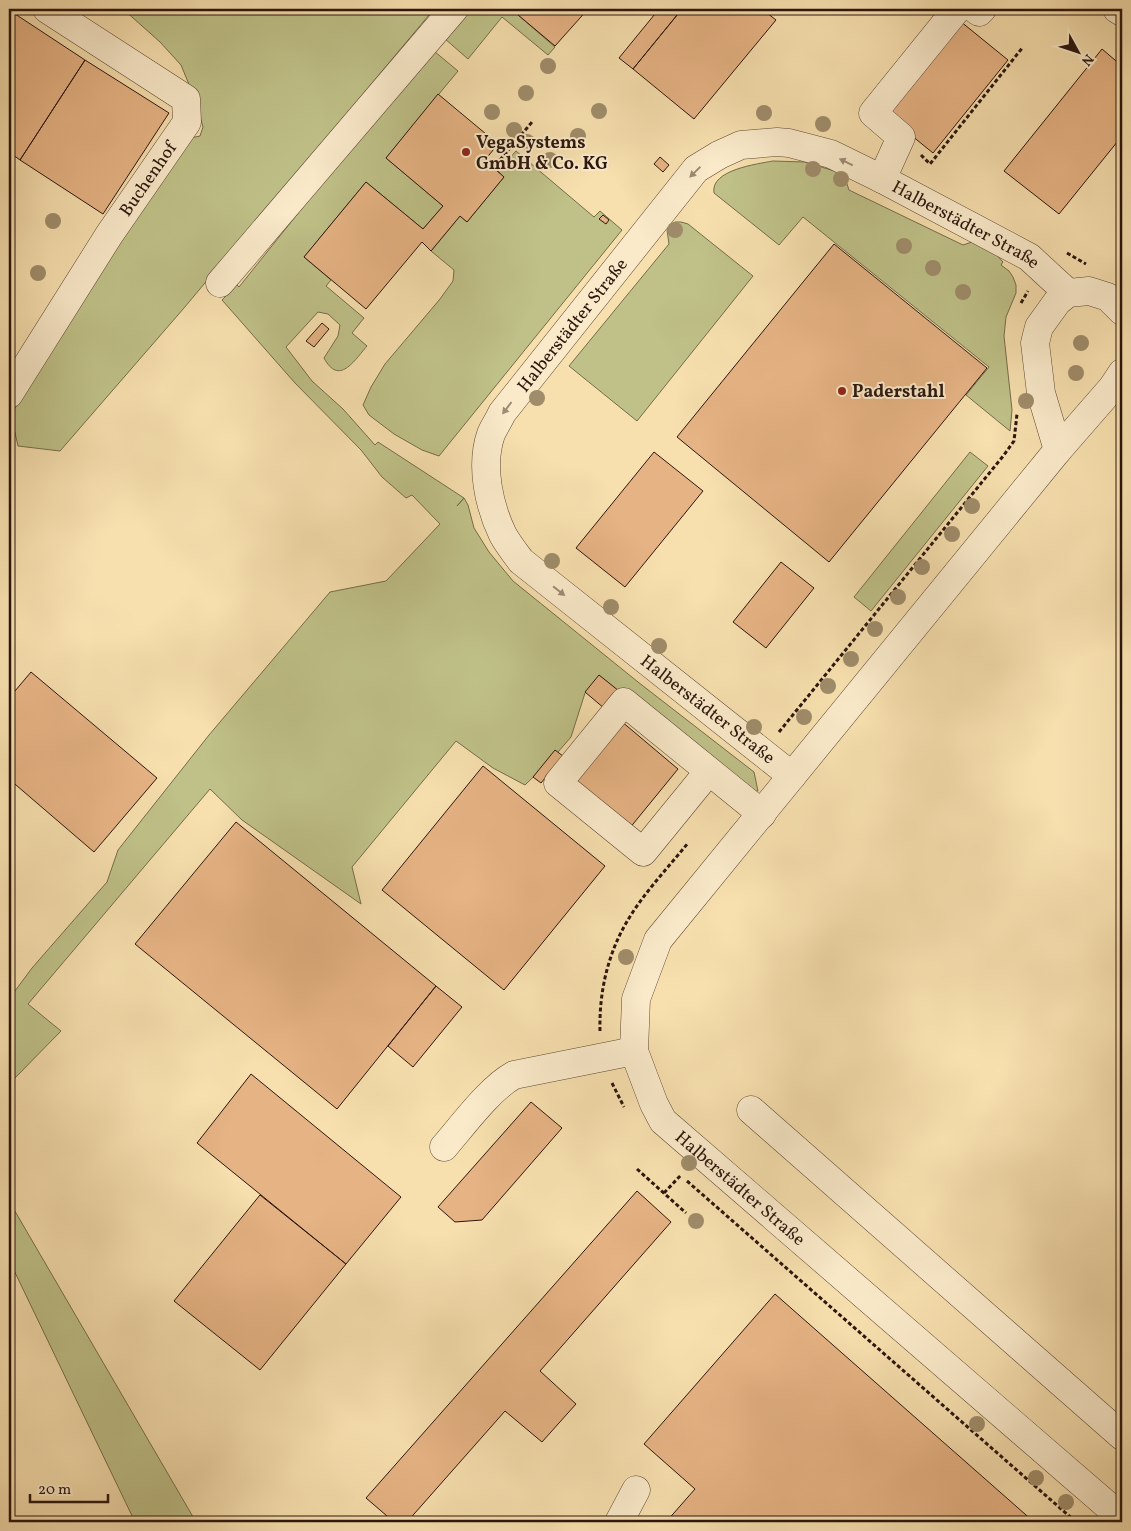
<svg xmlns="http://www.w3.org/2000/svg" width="1131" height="1531" font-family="Vollkorn,serif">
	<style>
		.green { fill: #bfc188; stroke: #756c4b }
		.building { fill: #e6b384; stroke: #2b160e }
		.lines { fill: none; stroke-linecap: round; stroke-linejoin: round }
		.minor-casing { stroke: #5e4836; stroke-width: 29 }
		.path { stroke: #2b160e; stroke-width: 3; stroke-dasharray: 4 2.5; stroke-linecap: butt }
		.minor { stroke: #faeaca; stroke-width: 28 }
		.tree { fill: #9f8c6a }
		.oneway { fill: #9d8b75 }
		.poi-dot { fill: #8f2418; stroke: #faeaca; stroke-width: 2 }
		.labels { text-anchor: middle; stroke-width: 4; stroke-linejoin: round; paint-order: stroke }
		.poi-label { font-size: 18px; font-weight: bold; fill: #2b160e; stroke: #faeaca; text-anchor: start }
		.street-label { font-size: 18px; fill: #2b160e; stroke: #faeaca }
	</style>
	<rect width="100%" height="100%" fill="#f7dfae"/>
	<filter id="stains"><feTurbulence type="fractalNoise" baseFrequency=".004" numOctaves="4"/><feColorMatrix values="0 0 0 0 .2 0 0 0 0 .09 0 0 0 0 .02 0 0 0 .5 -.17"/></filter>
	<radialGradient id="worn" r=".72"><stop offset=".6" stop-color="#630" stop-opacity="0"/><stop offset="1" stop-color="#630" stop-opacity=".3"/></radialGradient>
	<path class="green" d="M123,9H434L184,308L60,451L18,446L11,415L172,142L200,136L203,127L195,99L181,65L160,42Z
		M470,9H511L555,47L548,55L502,17L468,59L444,38Z
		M434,51L458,71L386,158L443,206L423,229L366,182L304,257L331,280L326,286L364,318L352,333L367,346C354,361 339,386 324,358L338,336L340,325L328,314L318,312L286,347L312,381L343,409L375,445L378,442L464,498L457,506L464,498L468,505L474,528L489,552L513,581L638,682L754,772L758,791L743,793L600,676L585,693L571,737L551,760L525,785L493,768L456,741L352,867L361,904L242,820L210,789L28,1004L61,1031L13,1080L9,1087V999L32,968L107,882L118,850L209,735L330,592L386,581L440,524L412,495L406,498L382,477L361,450L295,383L222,300L237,285L239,287L360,136Z
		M516,151L594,217L600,211L622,230L439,456L422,450L394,434L369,415L363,405L371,387L385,364L440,299L453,281L454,270L431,251L460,216L467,222L504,177L498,171Z
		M773,161L805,162L841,173L844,175L849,190L963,245L978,240L993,251L1003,262L1001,265L1009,271L1013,277L1016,285V293L1006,317L1004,336L1012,410L1010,431L966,395L989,367L803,217L779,245L714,193C710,170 757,164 773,161Z
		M675,222H681L688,224L753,276L637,421L569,366L669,244L667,230L670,225Z
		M970,452L988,466L871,611L854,597Z
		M9,1201L196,1522H135L9,1260Z"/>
	<path class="building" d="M511,9H588L555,46Z
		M659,9H682L633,69L619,58Z
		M682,9H762L776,20L694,119L633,69Z
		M9,10L85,60L20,160L9,152Z
		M960,21L1008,60L933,153L885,114Z
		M1102,49L1122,66V136L1059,214L1004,171Z
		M85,60L169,113L103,214L20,160Z
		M438,94L498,144L485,160L490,165L494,159L502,165L497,171L504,177L467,222L460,216L431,251L422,242L366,309L304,257L366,182L423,229L443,206L386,158Z
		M660,157L669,165L663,172L654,164Z
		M603,215L609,220L606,224L599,219Z
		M834,244L987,368L829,562L677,437Z
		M322,323L329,329L314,347L306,341Z
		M654,452L703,491L625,587L576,548Z
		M781,562L814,588L766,648L733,622Z
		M31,672L157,778L94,852L9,779V698Z
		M599,675L619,691L605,709L585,692Z
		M621,721L678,769L629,829L572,782Z
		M555,750L563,756L541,783L533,777Z
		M483,766L605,866L504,990L382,890Z
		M236,822L436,986L337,1109L135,944Z
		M436,986L462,1007L413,1067L388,1046Z
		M251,1074L401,1197L346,1264L197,1143Z
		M531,1102L562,1128L482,1220L455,1222L438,1207Z
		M637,1191L671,1222L540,1371L576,1404L542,1442L505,1411L407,1522H394L366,1498Z
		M260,1195L346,1264L260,1370L174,1301Z
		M775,1294L1034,1522H666L695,1489L644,1444Z"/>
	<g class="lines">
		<g class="minor-casing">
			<g id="minor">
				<path d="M975,9L979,12L982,9"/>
				<path d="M1117,9L1122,12"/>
				<path d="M882,179L901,137L873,113L957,9"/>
				<path d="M220,283L454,9"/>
				<path id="s1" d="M1122,373L1112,388L1058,450L658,940L636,999L634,1051L654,1104L663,1121L1122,1518"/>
				<path id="s2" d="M9,394L109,235L187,122L186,99L47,9"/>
				<path d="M1058,450L1041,393L1035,343L1039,327L1057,302L1068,293L1089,291L1108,297L1122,311"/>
				<path d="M709,771L643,852L558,783L624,702L762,814"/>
				<path id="s3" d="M792,776L521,561C515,553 508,544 503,535C489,506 480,466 491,434C494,427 499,420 502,413L696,169L719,155L741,145L777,142L789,143L831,154L882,179L1029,257L1068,293"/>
				<path d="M751,1110L1122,1436"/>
				<path d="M444,1147C463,1125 490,1088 514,1075L634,1051"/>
				<path d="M619,1522L636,1490"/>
			</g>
		</g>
		<path class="path" d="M921,155L930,164L1023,47
			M500,160L532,122
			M1067,253L1086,264
			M1021,303L1028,291
			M779,732L1004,455L1014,441L1017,414
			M600,1031C599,994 607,957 625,925C641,896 667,869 688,843
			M612,1083L624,1107
			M637,1169L686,1213
			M687,1181L1076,1522
			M664,1193L681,1175"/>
		<use href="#minor" class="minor"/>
	</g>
	<g class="tree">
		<circle cx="548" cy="66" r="8"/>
		<circle cx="526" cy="93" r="8"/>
		<circle cx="599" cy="111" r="8"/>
		<circle cx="492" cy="112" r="8"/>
		<circle cx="764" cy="113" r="8"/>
		<circle cx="823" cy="124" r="8"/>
		<circle cx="514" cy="130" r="8"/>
		<circle cx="578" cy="136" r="8"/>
		<circle cx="527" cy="142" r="8"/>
		<circle cx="550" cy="160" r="8"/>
		<circle cx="813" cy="169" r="8"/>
		<circle cx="841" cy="179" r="8"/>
		<circle cx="53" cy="221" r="8"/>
		<circle cx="675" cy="230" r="8"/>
		<circle cx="904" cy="246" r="8"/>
		<circle cx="933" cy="268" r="8"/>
		<circle cx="38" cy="273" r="8"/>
		<circle cx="963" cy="292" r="8"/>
		<circle cx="1081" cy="343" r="8"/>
		<circle cx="1076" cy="373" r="8"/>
		<circle cx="537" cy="398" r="8"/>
		<circle cx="1026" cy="401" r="8"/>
		<circle cx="972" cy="506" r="8"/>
		<circle cx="952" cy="534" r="8"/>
		<circle cx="552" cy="561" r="8"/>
		<circle cx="922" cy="567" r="8"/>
		<circle cx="898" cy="597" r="8"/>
		<circle cx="611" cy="607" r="8"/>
		<circle cx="875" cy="629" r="8"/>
		<circle cx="659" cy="646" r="8"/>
		<circle cx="851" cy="659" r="8"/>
		<circle cx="828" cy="686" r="8"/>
		<circle cx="804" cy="717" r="8"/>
		<circle cx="754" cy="727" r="8"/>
		<circle cx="626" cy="957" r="8"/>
		<circle cx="689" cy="1163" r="8"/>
		<circle cx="696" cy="1221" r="8"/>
		<circle cx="977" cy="1424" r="8"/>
		<circle cx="1036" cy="1478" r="8"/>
		<circle cx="1066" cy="1502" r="8"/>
	</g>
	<defs><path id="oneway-solid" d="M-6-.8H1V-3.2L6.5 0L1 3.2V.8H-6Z" transform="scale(1.25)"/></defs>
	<g class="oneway">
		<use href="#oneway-solid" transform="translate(846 162) rotate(-154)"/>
		<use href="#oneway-solid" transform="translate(695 172) rotate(136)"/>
		<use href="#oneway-solid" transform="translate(507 408) rotate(127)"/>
		<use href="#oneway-solid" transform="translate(559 591) rotate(38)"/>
	</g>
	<g class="poi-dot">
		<circle cx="466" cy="152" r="5"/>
		<circle cx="842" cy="391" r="5"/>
	</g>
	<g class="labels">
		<g class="poi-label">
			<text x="476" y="148">VegaSystems<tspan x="476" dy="21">GmbH &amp; Co. KG</tspan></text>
			<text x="852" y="397">Paderstahl</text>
		</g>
		<g class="street-label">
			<text dy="6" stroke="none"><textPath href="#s2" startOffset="256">Buchenhof</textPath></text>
			<text dy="6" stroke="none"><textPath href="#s3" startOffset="1112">Halberstädter Straße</textPath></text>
			<text dy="6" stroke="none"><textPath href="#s3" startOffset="618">Halberstädter Straße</textPath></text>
			<text transform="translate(708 709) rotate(38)" y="6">Halberstädter Straße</text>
			<text dy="6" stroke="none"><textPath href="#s1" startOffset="1026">Halberstädter Straße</textPath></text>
		</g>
	</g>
	<rect width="1131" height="1531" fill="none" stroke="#f7dfae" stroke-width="30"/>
	<rect x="10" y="10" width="1111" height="1511" fill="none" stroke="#2b160e" stroke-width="2.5"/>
	<rect x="15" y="15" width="1101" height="1501" fill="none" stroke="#2b160e"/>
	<g transform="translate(1078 52) rotate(130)" stroke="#faeaca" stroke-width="4" paint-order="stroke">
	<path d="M0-4L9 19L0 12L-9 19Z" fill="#2b160e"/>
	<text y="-8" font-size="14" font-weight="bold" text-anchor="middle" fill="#2b160e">N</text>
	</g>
	<path d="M30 1494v8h78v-8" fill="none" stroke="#2b160e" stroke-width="2.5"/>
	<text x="38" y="1494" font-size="15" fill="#2b160e" stroke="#faeaca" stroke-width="4" paint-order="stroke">20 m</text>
	<rect width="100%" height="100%" filter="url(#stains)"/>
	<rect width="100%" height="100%" fill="url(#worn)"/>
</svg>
